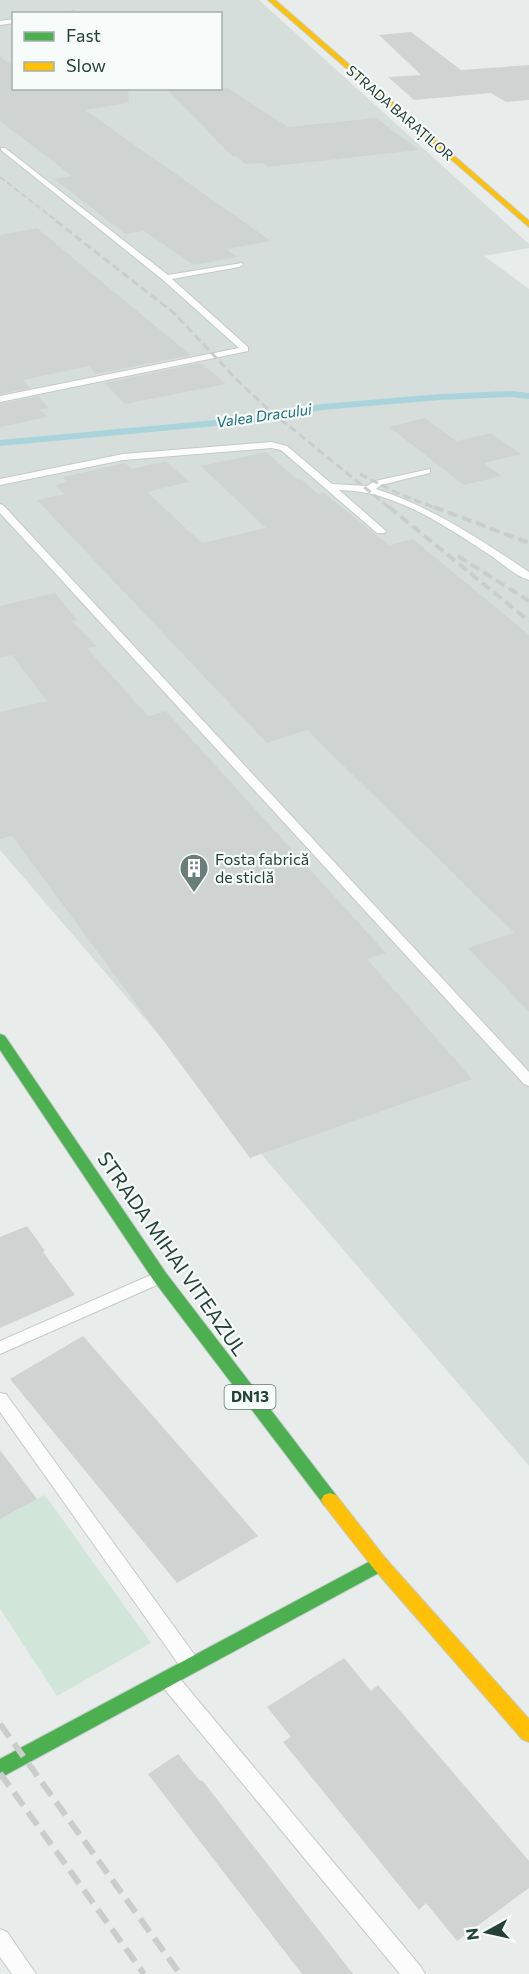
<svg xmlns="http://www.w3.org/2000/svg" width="529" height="1974" font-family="Commissioner,sans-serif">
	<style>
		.built { fill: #d6dedb; fill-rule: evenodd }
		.green { fill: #d1e6d8 }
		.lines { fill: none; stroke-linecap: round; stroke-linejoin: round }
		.stream { stroke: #a9d4db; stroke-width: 6 }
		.building { fill: #cfd4d2 }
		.lane-casing { stroke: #c5cac8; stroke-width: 2 }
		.fast-casing { stroke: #c3cbc8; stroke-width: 2 }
		.slow-casing { stroke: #c3cbc8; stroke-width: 2 }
		.lane { fill: #fcfcfc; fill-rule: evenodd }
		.fast { fill: #4caf50; fill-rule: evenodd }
		.slow { fill: #ffc107; fill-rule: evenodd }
		.rail-far3 { stroke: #c9cdcc; stroke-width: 2; stroke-dasharray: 6 3; stroke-linecap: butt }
		.rail-far2 { stroke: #c9cdcc; stroke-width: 3; stroke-dasharray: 8 4; stroke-linecap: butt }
		.rail-far1 { stroke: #c9cdcc; stroke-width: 4; stroke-dasharray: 10 5; stroke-linecap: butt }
		.rail { stroke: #c9cdcc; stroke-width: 6; stroke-dasharray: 16 8; stroke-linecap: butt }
		.labels { text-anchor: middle; stroke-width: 4.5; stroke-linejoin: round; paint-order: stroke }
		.far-street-label { font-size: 14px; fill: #24423a; stroke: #f7fbf9 }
		.far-water-label { font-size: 15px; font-style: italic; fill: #1c6f80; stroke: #f7fbf9 }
		.shield { fill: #f7fbf9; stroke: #637a73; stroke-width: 1.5 }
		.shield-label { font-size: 15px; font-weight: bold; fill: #24423a }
		.poi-label { font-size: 16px; fill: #24423a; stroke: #f7fbf9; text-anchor: start }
		.near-street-label { font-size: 20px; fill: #24423a; stroke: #f7fbf9 }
	</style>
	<rect width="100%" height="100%" fill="#e8edeb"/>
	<path class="built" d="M0,0H259L529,244V248L484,256L529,289V1466L0,850ZM14,14H220V88H14Z"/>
	<path class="green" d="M45,1495L151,1643L57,1696L0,1609V1518Z"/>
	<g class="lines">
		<path class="stream" d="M0,443L248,420L322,407L440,397L511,394L529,396"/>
	</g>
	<path class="building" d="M411,32L461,70L529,65V100L506,102L491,93L414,100L388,77L421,75L379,35Z
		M0,57L14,66V88H128L129,103L85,110L271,241L226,249L237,257L194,265L144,231L125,234L54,179L72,176L0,121Z
		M166,88H228L288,127L376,118L419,150L267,167L263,163L245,164L237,156L233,157Z
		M37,228L103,283L191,355L96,374L89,366L23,380L30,388L0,394V235Z
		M201,363L226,384L125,404L105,383Z
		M38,396L49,408L40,410L48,417L0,427V404Z
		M425,418L456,441L491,433L521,454L484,463L502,476L464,485L389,427Z
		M266,452L298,480L301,479L318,494L324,493L389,545L413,539L529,635V1012L468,948L514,933L307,730L267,743L37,500L64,494L55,485L68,482L63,477L125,463L132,469L166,461L189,482L147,492L202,543L266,528L201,466Z
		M55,593L77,620L72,621L96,646L87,648L148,716L166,711L386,953L367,959L472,1079L250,1158L12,836L0,839V712L47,701L12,655L0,658V606Z
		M27,1226L45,1251L43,1252L75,1295L0,1328V1237Z
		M83,1336L258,1536L177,1583L10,1379Z
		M0,1450L37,1499L0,1519Z
		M344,1658L371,1691L378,1685L529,1861V1888L457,1941L426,1903L419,1910L283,1742L291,1737L267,1707Z
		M178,1754L200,1781L202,1780L353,1974H302L148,1774Z"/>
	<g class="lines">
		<g class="lane-casing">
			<path id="lane" d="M73,11L76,14H68Z
				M14,19V23L0,25V21Z
				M1,148H5L168,275L242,263L243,265L239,267L172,279L248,347V351L0,402V396L239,348L163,280L1,150Z
				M271,442L287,446L332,484L367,486L375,481L430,469V473L381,485L376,489C432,507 481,540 529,572V580C515,576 502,563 490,555C445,526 394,490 339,490L386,531L385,533H377L281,450L271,448L123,460L0,485V479L123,454Z
				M0,504L3,505L529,1072V1086L524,1084L0,513Z
				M160,1271L166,1273L168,1277L166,1281L0,1354V1341Z
				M0,1393L6,1394L196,1657L198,1663L196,1669L189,1671L182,1669L0,1412Z
				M169,1672L176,1674L421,1967L425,1974H400L162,1686L160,1680L162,1674Z
				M0,1929L7,1932L36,1974H12L0,1957Z"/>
		</g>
		<g class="fast-casing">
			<path id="fast" d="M0,1034L5,1036L166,1273L336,1495L339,1500L336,1505L330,1507L324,1505L154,1281L0,1050Z
				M380,1556L386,1559L389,1564L386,1569L0,1778V1759Z"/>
		</g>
		<g class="slow-casing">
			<path id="slow" d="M268,0H275L529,221V227Z
				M330,1493L336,1495L386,1559L529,1719V1742L522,1739L374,1569L324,1505L321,1500L324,1495Z"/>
		</g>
		<use href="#lane" class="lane"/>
		<use href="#fast" class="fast"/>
		<use href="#slow" class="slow"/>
		<path class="rail-far3" d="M0,177L58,222"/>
		<path class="rail-far2" d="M56,221L174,313L238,381L267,408L391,509
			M360,474L397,493L438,509"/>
		<path class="rail-far1" d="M389,507L529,621
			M434,507L529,543
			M458,556L529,601"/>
		<path class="rail" d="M0,1724L180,1974
			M0,1773L144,1974"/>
	</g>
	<defs>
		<g id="building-pin" transform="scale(1.5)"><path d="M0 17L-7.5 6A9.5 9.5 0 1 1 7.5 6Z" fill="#697e78" stroke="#f7fbf9"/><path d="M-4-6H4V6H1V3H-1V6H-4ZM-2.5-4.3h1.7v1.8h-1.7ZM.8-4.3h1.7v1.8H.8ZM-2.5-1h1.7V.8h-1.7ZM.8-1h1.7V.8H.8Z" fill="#fff"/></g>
	</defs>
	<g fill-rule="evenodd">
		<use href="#building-pin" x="194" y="868"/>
	</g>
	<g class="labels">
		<g class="far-street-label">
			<text transform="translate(400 113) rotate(41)" y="5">STRADA BARAȚILOR</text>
		</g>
		<g class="far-water-label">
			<text transform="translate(264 416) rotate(-8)" y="5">Valea Dracului</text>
		</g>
		<rect class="shield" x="224.5" y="1385" width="51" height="24" rx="4.5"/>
		<g class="shield-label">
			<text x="250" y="1402">DN13</text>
		</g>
		<g class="poi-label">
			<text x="215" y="865">Fosta fabrică<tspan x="215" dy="18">de sticlă</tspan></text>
		</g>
		<g class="near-street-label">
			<text transform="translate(172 1254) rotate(55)" y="7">STRADA MIHAI VITEAZUL</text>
		</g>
	</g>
	<rect x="12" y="12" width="210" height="78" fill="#f7fbf9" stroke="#a3b1ad" stroke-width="1.5"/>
	<rect x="24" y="32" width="30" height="9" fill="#4caf50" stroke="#a3b1ad" stroke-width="1.5"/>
	<text x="66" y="42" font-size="18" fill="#24423a">Fast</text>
	<rect x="24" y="62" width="30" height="9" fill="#ffc107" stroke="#a3b1ad" stroke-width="1.5"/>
	<text x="66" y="72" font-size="18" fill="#24423a">Slow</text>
	<g transform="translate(487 1932) rotate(262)" stroke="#f7fbf9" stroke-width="4.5" paint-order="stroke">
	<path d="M0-4.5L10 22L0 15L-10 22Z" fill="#24423a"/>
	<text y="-9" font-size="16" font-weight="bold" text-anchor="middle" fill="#24423a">N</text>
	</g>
</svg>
